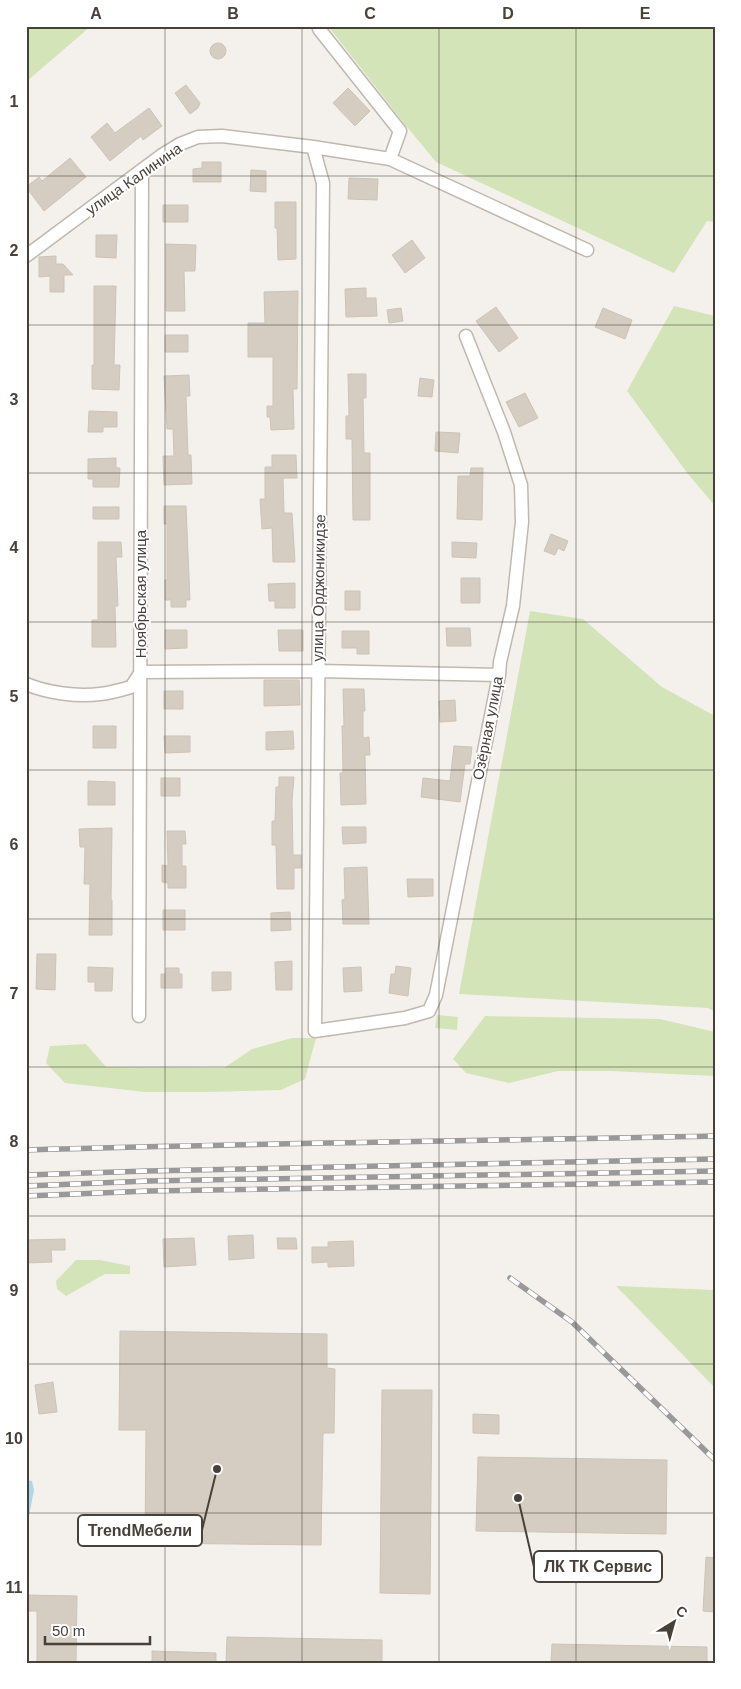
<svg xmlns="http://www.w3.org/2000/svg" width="741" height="1689" font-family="Helvetica,sans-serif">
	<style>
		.green { fill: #d4e4b9 }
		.water { fill: #afd7ea }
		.building { fill: #d5ccc2; stroke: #cfc3b6 }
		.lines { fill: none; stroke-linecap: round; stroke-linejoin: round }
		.minor-casing { stroke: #bfb8af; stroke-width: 15 }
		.minor { stroke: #fff; stroke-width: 12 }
		.rail-casing { stroke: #999; stroke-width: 5.5 }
		.rail { stroke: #fff; stroke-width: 4; stroke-dasharray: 11; stroke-linecap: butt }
		.grid { fill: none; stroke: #48413a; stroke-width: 1; stroke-opacity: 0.55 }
		.labels { text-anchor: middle; stroke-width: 4; stroke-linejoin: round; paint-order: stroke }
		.street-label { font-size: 15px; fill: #48413a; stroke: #fff }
		.leader { fill: none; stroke: #48413a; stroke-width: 2 }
		.callout-dot { fill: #48413a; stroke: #fff; stroke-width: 2 }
		.callout { fill: #fff; stroke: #48413a; stroke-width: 2 }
		.callout-label { font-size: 16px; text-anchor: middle; font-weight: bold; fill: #48413a }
		.neatline { fill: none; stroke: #48413a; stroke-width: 2 }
		.grid-label { font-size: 16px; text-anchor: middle; font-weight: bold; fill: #48413a }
	</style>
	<rect width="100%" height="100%" fill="#f4f1ec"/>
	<path class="green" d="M26,26H91L26,82Z
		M328,26H715V222L707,221L674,273L436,162L403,122Z
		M674,306L715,316V506L688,474L627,391Z
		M530,611L583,619L662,687L715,716V1012L708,1008L459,994Z
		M437,1015L458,1017L457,1030L435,1028Z
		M485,1016L660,1019L715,1032V1076L611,1071H558L509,1083L466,1073L453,1059Z
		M292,1038H316L305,1079L281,1090L207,1092H145L65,1083L46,1063L50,1046L86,1044L106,1067L224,1068L252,1049Z
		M76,1260H100L130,1266V1274H105L66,1296L57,1289L56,1281Z
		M616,1286L715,1290V1388Z"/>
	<path class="water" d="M26,1480L32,1481L34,1490L26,1532Z"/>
	<path class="building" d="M210 51a8 8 0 1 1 16 0a8 8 0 1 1-16 0Z
		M186,85L200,103L198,108L190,114L175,93Z
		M348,88L370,111L355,126L333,103Z
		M149,108L162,126L143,140L141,136L110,161L91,137L107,123L115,133Z
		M70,158L86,177L44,211L26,187L39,177L42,181Z
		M202,162H221V182H193V169L202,168Z
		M251,170L266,171V192L250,191Z
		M349,178L378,179L377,200L348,199Z
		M275,202H296V259L278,260L277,228H275Z
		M163,205H188V222H163Z
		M96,235H117L116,258L96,257Z
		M412,240L425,258L405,273L392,255Z
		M166,244L196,245L195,271H184L185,311H166Z
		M56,256V264H63L73,275H64V292H50V276L39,277V257Z
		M94,286H116L114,365H120L119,390L92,389V365H94Z
		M366,288V298H376L377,316L346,317L345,289Z
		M298,291L297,389H293L294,429L271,430L270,417H267V406H273V357H248V323H265L264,292Z
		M496,307L518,338L499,352L476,321Z
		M401,308L403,321L389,323L387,310Z
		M603,308L632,320L625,339L595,327Z
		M165,335H188V352H165Z
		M348,374H366V398H363L364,453H370V520H353L352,439H346V416H349Z
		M189,375L190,396H186L188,455H191L192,484L164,485L163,456H174L173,429H167L164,376Z
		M420,378L434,380L432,397L418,396Z
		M525,393L538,418L519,427L506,402Z
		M89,411L117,412V427H103V432H88Z
		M436,432L460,433L458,453L435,451Z
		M272,455H296L297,478H283L284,513H292L295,562H273L272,528L262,529L260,499H265V467H272Z
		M116,458V468H120L119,487H93V479H88V459Z
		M471,468H483L482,520L457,519L458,476H470Z
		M164,506H186L190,600H186V607H171V600H165V580H167V524H164Z
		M93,507H119V519H93Z
		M551,534L568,541L564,551L558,548L555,555L544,551Z
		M98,542H121L122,557H116L118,606H115L116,647H92V620H98Z
		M452,542L477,543L476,558L452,557Z
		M461,578H480V603H461Z
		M295,583V608H275V601H269L268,584Z
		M345,591H360V610H345Z
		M446,628H470L471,646H447Z
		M165,630H187V648L165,649Z
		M278,630H303V651H279Z
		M342,631H369V654H357V648H342Z
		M264,680H299L300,705L264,706Z
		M343,689H364L365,711H363V738L369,737L370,755H365L366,804L341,805L340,773H343L342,726H344Z
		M164,691H183V709H164Z
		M455,700L456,721L440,722L439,701Z
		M93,726H116V748H93Z
		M293,731L294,749L266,750V732Z
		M164,736H190V752L165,753Z
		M454,746L472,747L470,764H465L460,802L421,797L423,778L450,781Z
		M279,777H294L292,801L293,855H301V868H294V889H277L276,845H272V821H275L276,787H279Z
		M161,778H180V796H161Z
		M88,781L115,782V805H88Z
		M342,827H366V843L343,844Z
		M112,828L111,900H112V935H89L90,884H84L85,847H80L79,829Z
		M167,831H185L186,844H182V866H186V888H168V883L162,882V865L168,866Z
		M367,867L369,924H343L342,900L345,899L344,868Z
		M407,879H433V896L408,897Z
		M163,910H185V930H163Z
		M290,912L291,930L271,931V913Z
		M37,954H56L55,990L36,989Z
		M292,961V990H276L275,962Z
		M396,966L411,968L408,996L389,993L391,974H395Z
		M88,967L113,968L112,991H95V982H88Z
		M361,967L362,991L344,992L343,968Z
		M166,968H179V974H182V988H161V974H166Z
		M212,972H231V990L212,991Z
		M253,1235L254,1258L229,1260L228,1236Z
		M194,1238L196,1265L164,1267L163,1239Z
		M277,1238H296L297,1249H278Z
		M65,1239V1250H51L52,1262L26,1263V1240Z
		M353,1241L354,1266L328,1267V1262L312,1263V1247H328V1242Z
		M120,1331L327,1334V1368L335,1369L334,1433H323L321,1545L145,1543L146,1430H119Z
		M53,1382L57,1412L39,1414L35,1385Z
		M382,1390H432L430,1594L380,1593Z
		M473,1414L499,1415V1434L473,1433Z
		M478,1457L667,1460L666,1534L476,1531Z
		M706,1557L715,1558V1612L703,1611Z
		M26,1595L77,1596L76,1663H37V1611H26Z
		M227,1637L382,1640V1663H226Z
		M552,1644L707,1647V1663H551Z
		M152,1651L216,1653V1663H152Z"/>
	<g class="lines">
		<g class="minor-casing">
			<path id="minor" d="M313,147L323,183L315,1031L405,1018L429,1011L436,995L499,675L500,662L513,606L522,522L521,485L504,432L466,336
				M390,159L587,250
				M26,256L162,155L180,144L198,137L222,136L313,147L390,159L400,131L319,29
				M26,684C48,693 77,697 100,694C111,693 121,690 131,687L141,672L318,671L499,675
				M139,1016L142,171"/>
		</g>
		<use href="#minor" class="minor"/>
		<g class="rail-casing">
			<path id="rail" d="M26,1150C256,1143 485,1141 715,1136
				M26,1175L147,1171L715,1159
				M26,1186L148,1181L715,1171
				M26,1196L149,1191L715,1182
				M510,1278L572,1322L715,1460"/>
		</g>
		<use href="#rail" class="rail"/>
	</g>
	<path class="grid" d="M165,26V1663M302,26V1663M439,26V1663M576,26V1663M26,176H715M26,325H715M26,473H715M26,622H715M26,770H715M26,919H715M26,1067H715M26,1216H715M26,1364H715M26,1513H715"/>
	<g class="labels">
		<g class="street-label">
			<text transform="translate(134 179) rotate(-35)" y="5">улица Калинина</text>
			<text transform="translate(319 588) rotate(-89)" y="5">улица Орджоникидзе</text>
			<text transform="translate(141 594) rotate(-90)" y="5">Ноябрьская улица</text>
			<text transform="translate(488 728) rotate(-79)" y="5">Озёрная улица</text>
		</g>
	</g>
	<path class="leader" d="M217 1469L202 1530M518 1498L534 1567"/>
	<g class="callout-dot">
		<circle cx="217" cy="1469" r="5"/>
		<circle cx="518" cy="1498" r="5"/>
	</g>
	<g class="callout">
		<rect x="78" y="1515" width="124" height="31" rx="5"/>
		<rect x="534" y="1551" width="128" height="31" rx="5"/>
	</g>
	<g class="callout-label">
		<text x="140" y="1536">TrendМебели</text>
		<text x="598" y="1572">ЛК ТК Сервис</text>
	</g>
	<rect width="741" height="1689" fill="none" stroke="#ffffff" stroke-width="55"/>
	<g transform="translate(674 1622) rotate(37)" stroke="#ffffff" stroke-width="4" paint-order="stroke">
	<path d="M0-4L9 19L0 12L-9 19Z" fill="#48413a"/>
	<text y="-8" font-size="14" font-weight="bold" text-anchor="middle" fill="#48413a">С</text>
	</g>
	<path d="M45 1636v8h105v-8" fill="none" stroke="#48413a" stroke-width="2.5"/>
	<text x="52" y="1636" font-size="15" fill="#48413a" stroke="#ffffff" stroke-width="4" paint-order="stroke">50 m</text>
	<rect x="28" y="28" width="686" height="1634" class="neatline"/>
	<g class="grid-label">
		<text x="96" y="19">A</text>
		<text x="233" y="19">B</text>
		<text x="370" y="19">C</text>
		<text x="508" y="19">D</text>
		<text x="645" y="19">E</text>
		<text x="14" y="107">1</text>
		<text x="14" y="256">2</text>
		<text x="14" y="405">3</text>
		<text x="14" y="553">4</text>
		<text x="14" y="702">5</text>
		<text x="14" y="850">6</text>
		<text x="14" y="999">7</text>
		<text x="14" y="1147">8</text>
		<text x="14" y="1296">9</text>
		<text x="14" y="1444">10</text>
		<text x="14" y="1593">11</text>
	</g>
</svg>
